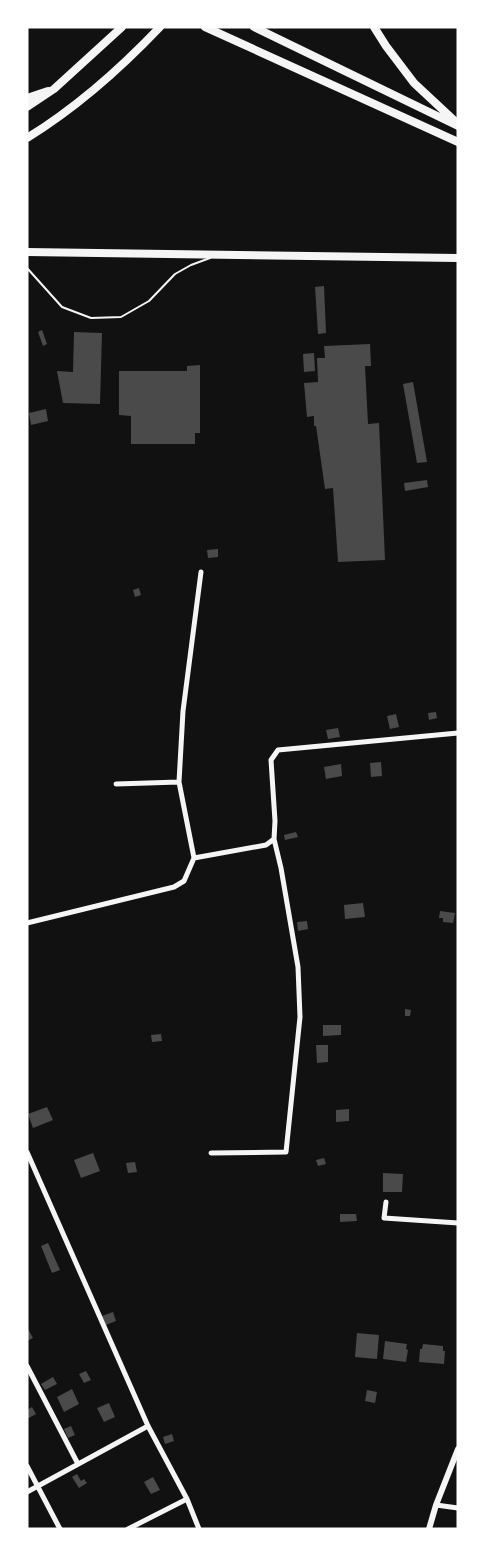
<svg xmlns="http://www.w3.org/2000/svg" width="485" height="1556" font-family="Jost,sans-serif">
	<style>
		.building { fill: #4a4a4a }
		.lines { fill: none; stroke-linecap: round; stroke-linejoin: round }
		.service { stroke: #f5f5f5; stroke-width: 2 }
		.minor { stroke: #f5f5f5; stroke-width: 5 }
		.tertiary { stroke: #f5f5f5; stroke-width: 6 }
		.primary { stroke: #f5f5f5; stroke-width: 8 }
		.trunk { stroke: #f5f5f5; stroke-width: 8 }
	</style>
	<rect width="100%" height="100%" fill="#111"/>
	<path class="building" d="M324,286L326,333L318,334L315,287Z
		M42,330L47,344L43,346L38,332Z
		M74,332L102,333L100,404L63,403L57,371L73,372Z
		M370,344L371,366H365L368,424L379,423L385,560L338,562L333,488L325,489L316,426H314V416L307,417L304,383L318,382L317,358H325L324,346Z
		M314,353L315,371L304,372L303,354Z
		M200,365V433H195V444H131V416L119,415V371H187V366Z
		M413,382L427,462L417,463L403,384Z
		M46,409L48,421L31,425L29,413Z
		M427,480L428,487L405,491L404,483Z
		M218,549V557L208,558L207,550Z
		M139,588L141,595L135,597L133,590Z
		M436,712L437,718L429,720L428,713Z
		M396,714L399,727L390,729L387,716Z
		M338,728L340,737L328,739L326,730Z
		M381,762L382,776L371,777L370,763Z
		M341,764L342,776L326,779L324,767Z
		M296,832L298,837L285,840L284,835Z
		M363,903L365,917L345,919L344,905Z
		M440,911L455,913L453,923L443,922V918H439Z
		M307,921L308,929L298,931L297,922Z
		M405,1009L411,1010L410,1016H405Z
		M323,1025H341V1035L323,1036Z
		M161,1034L162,1041L152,1042L151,1035Z
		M316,1045H328V1062L317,1063Z
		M47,1107L53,1120L33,1128L28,1114Z
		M349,1109V1121L336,1122V1110Z
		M93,1153L100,1171L81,1178L74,1160Z
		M324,1158L326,1164L318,1166L316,1160Z
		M135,1162L137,1172L128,1173L126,1163Z
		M383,1173L403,1174L402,1192H383Z
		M340,1214H356L357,1221L340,1222Z
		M48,1243L60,1270L52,1273L41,1246Z
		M113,1312L116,1321L106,1325L102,1316Z
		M27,1327L33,1338L27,1341Z
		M357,1333L379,1335L377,1359L355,1357Z
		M385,1341L407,1344L406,1349L408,1350L406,1362L383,1359Z
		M423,1344L443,1346V1351H445L444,1364L419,1362L420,1349H422Z
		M86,1371L91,1380L84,1383L79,1374Z
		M53,1377L57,1384L45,1390L41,1384Z
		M72,1389L79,1404L64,1412L57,1397Z
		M367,1390L377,1392L375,1403L365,1401Z
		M109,1403L115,1417L104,1422L97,1408Z
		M32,1407L36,1414L27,1419V1410Z
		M71,1426L75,1435L68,1438L64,1429Z
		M172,1434L174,1441L165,1444L163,1437Z
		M77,1474L81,1481L84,1479L87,1483L79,1488L72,1477Z
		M153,1477L160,1490L151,1494L144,1482Z"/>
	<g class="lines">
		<path class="service" d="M27,268L62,307L91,318L121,317L149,301L175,274L191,265L210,258"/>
		<path class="minor" d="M116,784L179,782
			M194,858L266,845L274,839
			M27,923L174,887L184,881L194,858L179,782L183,711L201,572
			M27,1152L148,1426L187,1499L199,1529
			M211,1153L286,1152L300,1017L298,967L281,868L274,839L275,821L271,760L278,750L458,733
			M386,1202L384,1218L458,1223
			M27,1366L78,1464
			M27,1466L60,1529
			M27,1492L148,1426
			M436,1505L458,1508
			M128,1529L187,1499"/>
		<path class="tertiary" d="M429,1529L436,1505L458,1449"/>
		<path class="primary" d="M205,27L458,142
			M254,27L458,126
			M374,27L386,46L414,83L458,124
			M27,98L48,91
			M27,252L458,258"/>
		<path class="trunk" d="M27,107L54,89L122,27
			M27,138C76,108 120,69 160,27"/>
	</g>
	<rect width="485" height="1556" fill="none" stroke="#ffffff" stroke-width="57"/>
</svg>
